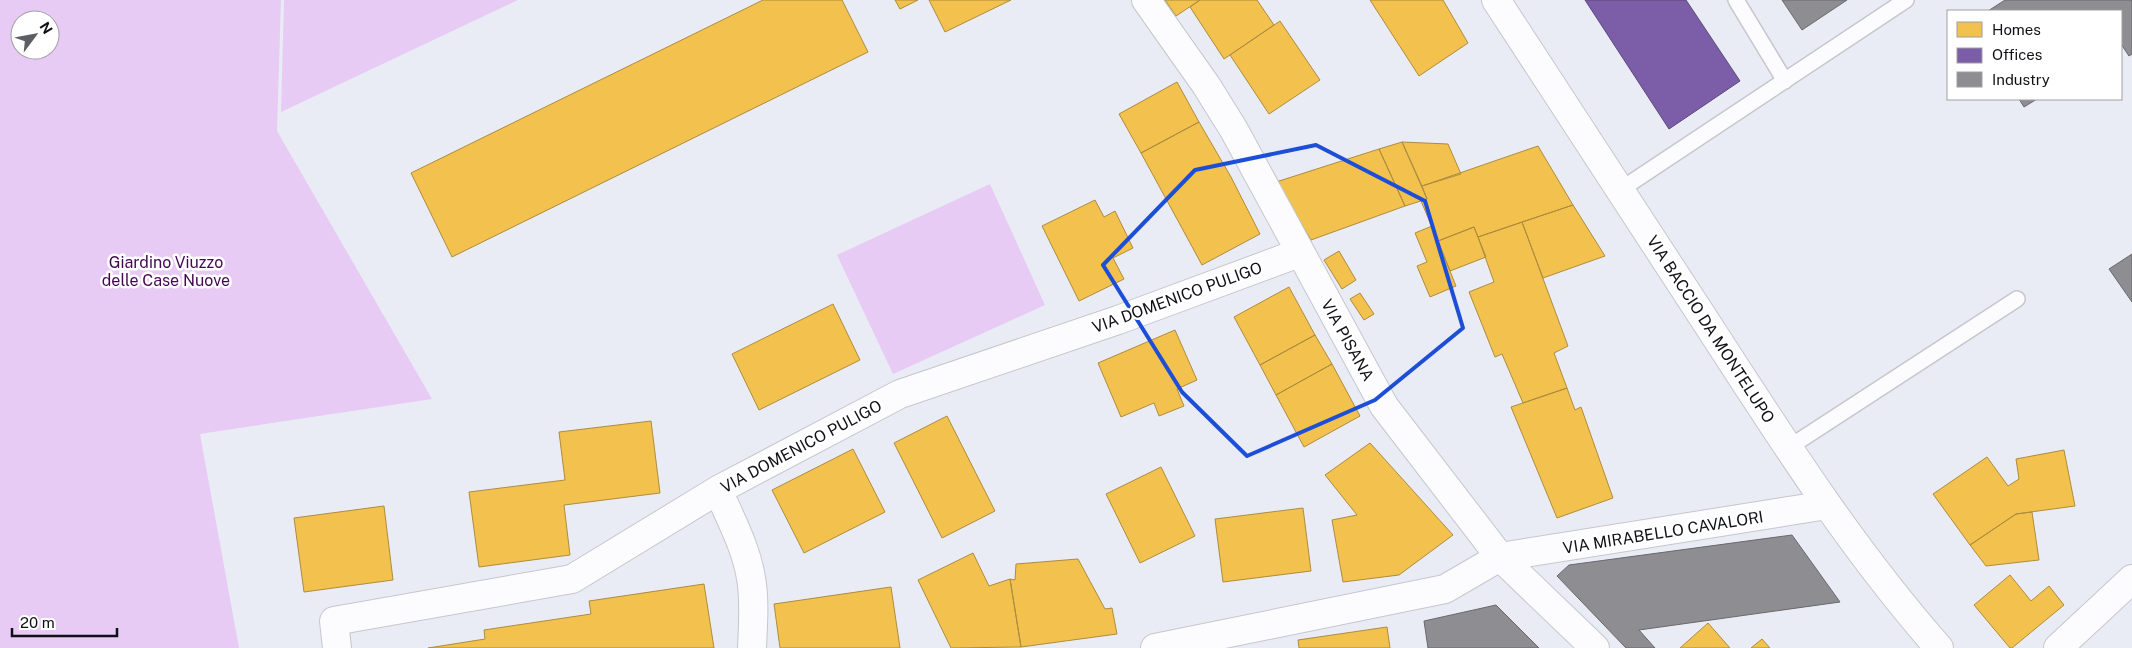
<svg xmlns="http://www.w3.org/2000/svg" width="2132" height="648" font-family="'Public Sans',sans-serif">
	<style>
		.green { fill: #e7cbf4; fill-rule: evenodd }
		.homes { fill: #f2c14e; stroke: #ae8c3d }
		.offices { fill: #7b5ea7; stroke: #5b477c }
		.industry { fill: #8d8d92; stroke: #68686d }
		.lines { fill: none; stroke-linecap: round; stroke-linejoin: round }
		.service-casing { stroke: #c5c7cd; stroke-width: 18 }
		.minor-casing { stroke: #c5c7cd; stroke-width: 30 }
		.tertiary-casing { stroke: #c5c7cd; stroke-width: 30 }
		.service { stroke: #fcfcfe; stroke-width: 15 }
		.minor { stroke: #fcfcfe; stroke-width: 28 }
		.tertiary { stroke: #fcfcfe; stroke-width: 28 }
		.marked { fill: none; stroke: #1d4ed8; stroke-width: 4; stroke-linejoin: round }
		.labels { text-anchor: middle; stroke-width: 5; stroke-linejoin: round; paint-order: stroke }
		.park-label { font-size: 16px; fill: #440853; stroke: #fff }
		.street-label { font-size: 16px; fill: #101116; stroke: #fff }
	</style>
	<rect width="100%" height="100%" fill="#eaecf5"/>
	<path class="green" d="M0,0H281L277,131L432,399L200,434L239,648H0ZM20,20H50V50H20Z
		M284,0H518L281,112Z
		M990,184L1045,305L893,374L837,255Z"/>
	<path class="homes" d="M763,0H842L868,52L452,257L411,173Z
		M895,0H918L900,9Z
		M929,0H1011L945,32Z
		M1165,0H1200L1176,16Z
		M1200,0H1257L1274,25L1224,59L1190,7Z
		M1370,0H1443L1468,43L1419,76Z
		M1280,21L1320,80L1269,114L1230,55Z
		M1177,82L1199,122L1141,153L1119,114Z
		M1199,122L1231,177L1260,234L1202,265L1141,153Z
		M1402,142L1448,144L1461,174L1422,186Z
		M1402,142L1427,199L1405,206L1379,149Z
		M1538,146L1573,205L1478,237L1474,227L1438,241L1421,201L1427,199L1422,186Z
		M1379,149L1405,206L1311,240L1276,182Z
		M1095,200L1104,217L1115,211L1133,248L1113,258L1124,279L1079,301L1042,226Z
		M1573,205L1605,256L1543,278L1522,222Z
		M1522,222L1568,346L1554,353L1567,388L1523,403L1502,354L1495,357L1469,292L1494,282L1478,237Z
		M1432,226L1456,286L1430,297L1417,266L1427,262L1415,233Z
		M1474,227L1486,257L1450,271L1438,241Z
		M1339,251L1356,280L1342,289L1324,260Z
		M1289,287L1315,335L1260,365L1234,317Z
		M1360,293L1374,314L1364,320L1350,299Z
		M833,304L860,360L759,410L732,354Z
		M1175,330L1197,380L1177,389L1184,406L1159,416L1154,403L1121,417L1098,363Z
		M1315,335L1332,364L1276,395L1260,365Z
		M1332,364L1360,416L1304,447L1276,395Z
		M1567,388L1575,410L1581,407L1613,498L1557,518L1511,407Z
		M947,416L995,511L942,538L894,443Z
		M651,421L660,493L564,505L570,555L479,567L469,492L565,480L559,432Z
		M1370,443L1453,535L1399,575L1343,582L1332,520L1357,515L1325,475Z
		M853,449L885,512L804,553L772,490Z
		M2064,450L2075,506L2016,514L1970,545L1933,494L1987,457L2008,486L2019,479L2016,459Z
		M1161,467L1195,536L1140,563L1106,494Z
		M384,506L393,580L304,592L294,518Z
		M1303,508L1311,571L1223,582L1215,519Z
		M2032,512L2039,560L1986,566L1970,545L2016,514Z
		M973,553L989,586L1010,579L1021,647L951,648L918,580Z
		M1078,559L1105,609L1112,608L1117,634L1021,647L1010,579L1015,580L1016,564Z
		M2010,575L2031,601L2049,586L2064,605L2012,648H2010L1974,605Z
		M704,584L714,648H428L485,639L484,630L591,614L589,601Z
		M891,587L900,648H780L774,604Z
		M1708,623L1730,648H1680Z
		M1387,627L1390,648H1299L1298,640Z
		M1762,639L1770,648H1751Z"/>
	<path class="offices" d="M1585,0H1686L1740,81L1669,129Z"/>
	<path class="industry" d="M1782,0H1847L1802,30Z
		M2005,0H2132V54L2129,56L2121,44V11H1988Z
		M2019,99H2037L2024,107Z
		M2132,254V302L2109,269Z
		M1792,535L1840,602L1639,630L1655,648H1626L1557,576L1569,565Z
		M1496,605L1539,648H1428L1424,621Z"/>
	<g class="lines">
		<g class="service-casing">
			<path id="service" d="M1736,0L1785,81
				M1620,190L1906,0
				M1788,448L2017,299"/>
		</g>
		<g class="minor-casing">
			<path id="minor" d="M1146,0L1206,85L1234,130L1384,406L1500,557L1595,648
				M718,490C730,518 746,547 751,578C755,600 753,625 752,648
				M337,648L334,621L572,579L718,490L900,394L1118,320L1299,253
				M1155,648L1445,589L1500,557L1827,505
				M2058,648L2132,579"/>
		</g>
		<g class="tertiary-casing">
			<path id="tertiary" d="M1496,0C1567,109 1638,218 1710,328C1782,439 1851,548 1939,648"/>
		</g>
		<use href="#service" class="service"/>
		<use href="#minor" class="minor"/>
		<use href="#tertiary" class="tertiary"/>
	</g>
	<path class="marked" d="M1316,145L1425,201L1463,328L1375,400L1247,456L1182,392L1103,265L1195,170Z"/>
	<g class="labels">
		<g class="park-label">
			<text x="166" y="268">Giardino Viuzzo<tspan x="166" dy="18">delle Case Nuove</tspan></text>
		</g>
		<g class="street-label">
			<text transform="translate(1177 297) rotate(-20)" y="6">VIA DOMENICO PULIGO</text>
			<text transform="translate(1711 329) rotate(57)" y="6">VIA BACCIO DA MONTELUPO</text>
			<text transform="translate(1348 340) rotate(61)" y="6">VIA PISANA</text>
			<text transform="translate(801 446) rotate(-28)" y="6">VIA DOMENICO PULIGO</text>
			<text transform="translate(1663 532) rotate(-9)" y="6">VIA MIRABELLO CAVALORI</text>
		</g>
	</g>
	<rect x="1947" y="10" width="175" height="90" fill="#ffffff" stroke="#9fa0a2"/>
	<rect x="1957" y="22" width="25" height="15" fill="#f2c14e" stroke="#9fa0a2"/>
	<text x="1992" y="35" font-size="15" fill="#101116">Homes</text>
	<rect x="1957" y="48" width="25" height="15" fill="#7b5ea7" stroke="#9fa0a2"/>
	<text x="1992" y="60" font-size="15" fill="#101116">Offices</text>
	<rect x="1957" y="72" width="25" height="15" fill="#8d8d92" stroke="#9fa0a2"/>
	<text x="1992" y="85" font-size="15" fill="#101116">Industry</text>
	<g transform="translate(35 35) rotate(58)"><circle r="24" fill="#ffffff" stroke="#9fa0a2"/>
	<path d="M0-4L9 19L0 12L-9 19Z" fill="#5c5e64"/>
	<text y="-8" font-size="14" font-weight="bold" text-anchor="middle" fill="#101116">N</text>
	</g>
	<path d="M12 628v8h105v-8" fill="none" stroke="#101116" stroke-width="2.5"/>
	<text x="20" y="628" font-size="15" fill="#101116" stroke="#ffffff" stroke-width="4" paint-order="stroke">20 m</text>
</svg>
